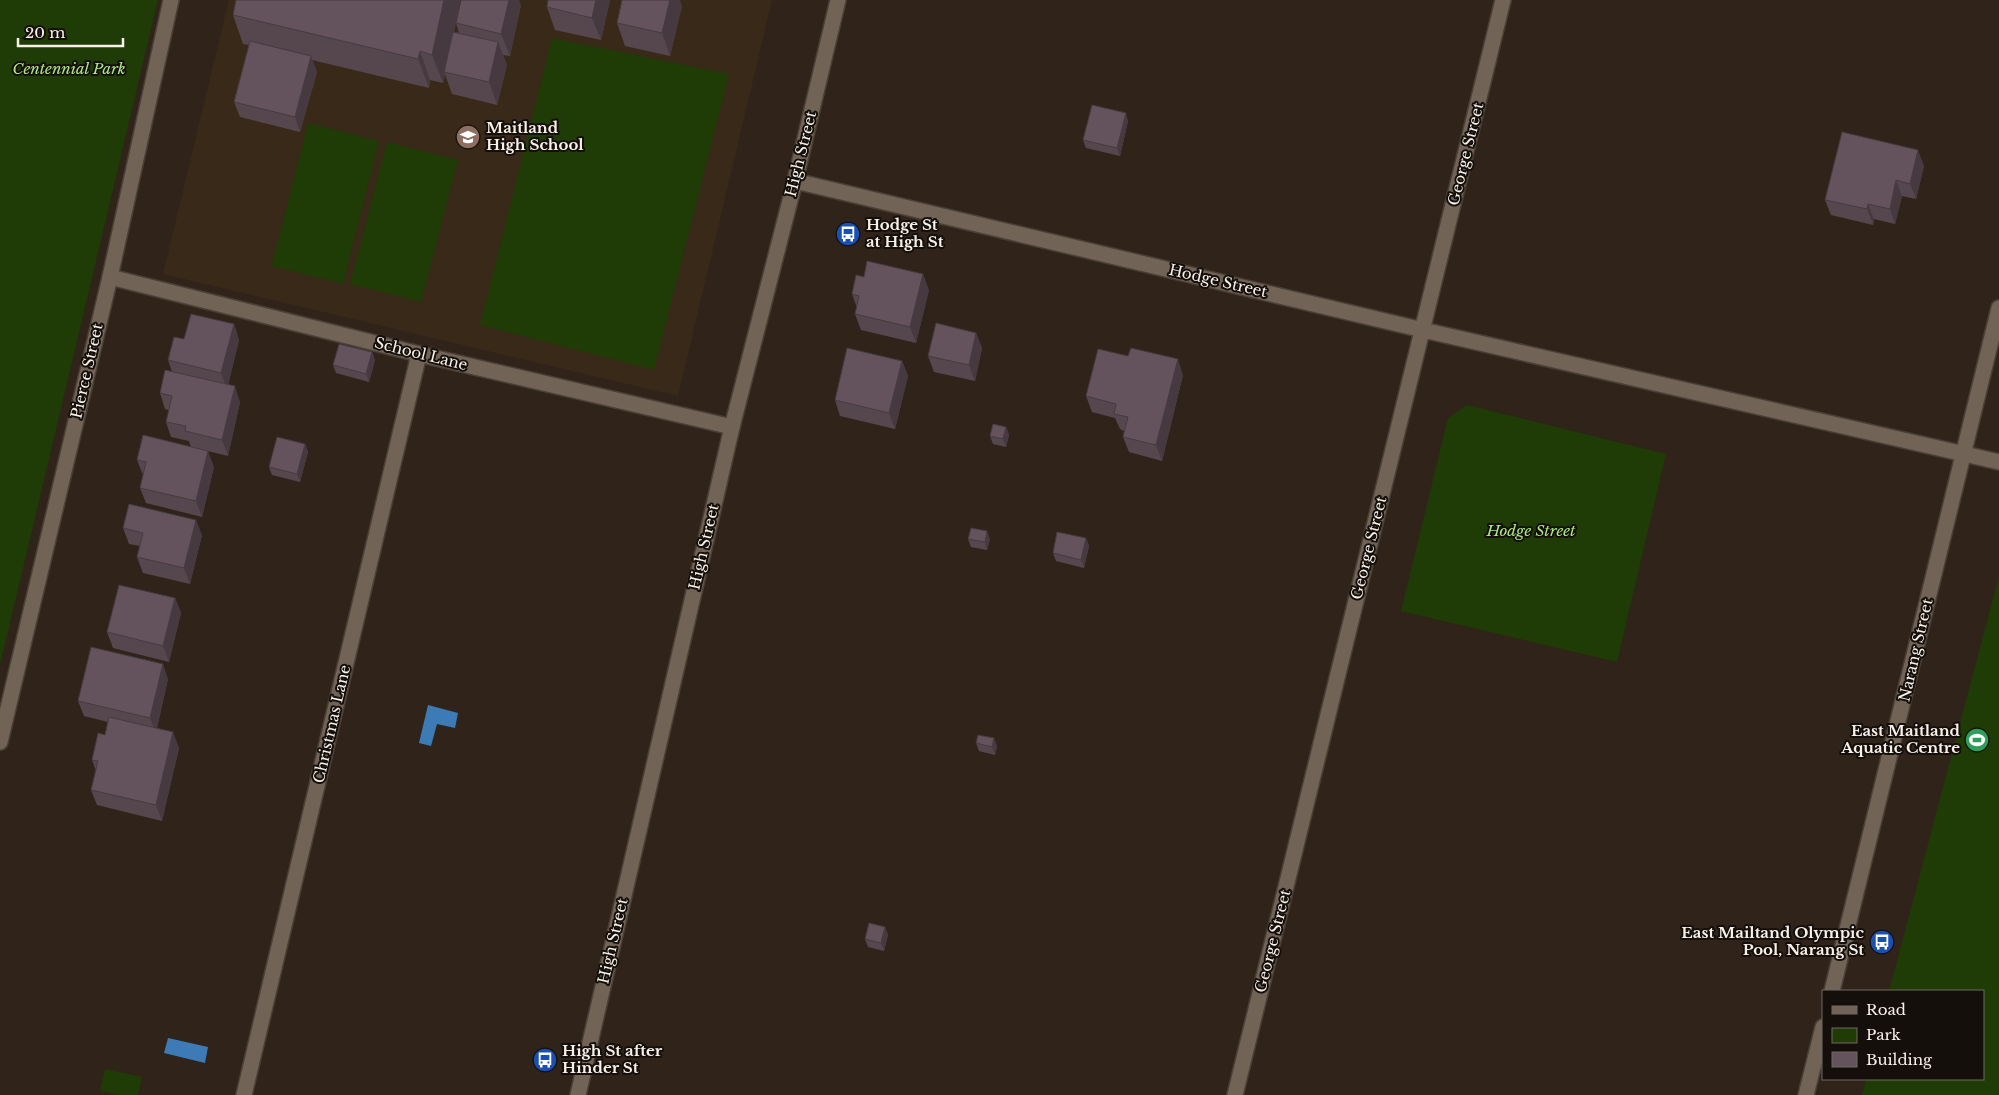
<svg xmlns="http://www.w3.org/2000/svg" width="1999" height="1095" font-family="'Libre Baskerville',serif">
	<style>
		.built { fill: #392919 }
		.green { fill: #1f3b06 }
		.water { fill: #3d7bb6 }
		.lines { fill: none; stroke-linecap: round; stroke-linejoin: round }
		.lane-casing { stroke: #4a3f36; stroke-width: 18 }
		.street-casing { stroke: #4a3f36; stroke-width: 18 }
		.secondary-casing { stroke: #4a3f36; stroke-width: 18 }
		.lane { stroke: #716356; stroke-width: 15 }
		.street { stroke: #716356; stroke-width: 15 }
		.secondary { stroke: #716356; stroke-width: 15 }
		.wall { fill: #56474f }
		.shaded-wall { fill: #463a40 }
		.building { fill: #64535c; stroke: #463a40 }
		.labels { text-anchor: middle; stroke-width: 4; stroke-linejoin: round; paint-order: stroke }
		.park-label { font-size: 15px; font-style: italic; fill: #ade986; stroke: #140f0a }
		.poi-label { font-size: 15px; font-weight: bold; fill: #f9f0e9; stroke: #140f0a; text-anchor: start }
		.street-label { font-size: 15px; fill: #f9f0e9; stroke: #140f0a }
	</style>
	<rect width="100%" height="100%" fill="#30241a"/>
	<path class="built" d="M229,0H772L678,396L163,274Z"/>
	<path class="green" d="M0,0H158L0,665Z
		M552,38L729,74L654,370L480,325Z
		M308,123L379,141L343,284L272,266Z
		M387,142L458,160L421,302L350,284Z
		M1467,405L1666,454L1617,662L1401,611L1448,418Z
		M1999,576V1095H1862L1866,1079H1983V991H1889Z
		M105,1069L142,1077L138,1095H117L100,1091Z"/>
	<path class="water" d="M428,705L458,713L455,728L437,724L431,746L419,743Z
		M168,1038L208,1047L205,1063L164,1053Z"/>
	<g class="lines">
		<g class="lane-casing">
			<path id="lane" d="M110,277L419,354L732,427
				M244,1095L419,354"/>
		</g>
		<g class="street-casing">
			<path id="street" d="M795,181L1423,330L1999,462
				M0,742L110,277L171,0
				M578,1095L732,427L795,181L838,0
				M1235,1095L1503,0"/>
		</g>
		<g class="secondary-casing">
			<path id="secondary" d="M1832,991L1999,308
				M1806,1095L1823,1027"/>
		</g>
		<use href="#lane" class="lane"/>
		<use href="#street" class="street"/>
		<use href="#secondary" class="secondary"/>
	</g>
	<path class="wall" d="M460,0L454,32L459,33L456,23L521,5L510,56L503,55L507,65L497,105L452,94L445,74L443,83L430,80L429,88L312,60L317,72L300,132L240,117L234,102L249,45L243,44L233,15Z
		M548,0H610L601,40L555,30L547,7Z
		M682,6L670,56L625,46L617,23Z
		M1128,121L1120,156L1086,148L1083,140Z
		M1924,166L1916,199L1902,196L1895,224L1874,219L1873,225L1831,215L1825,200Z
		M929,290L916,343L861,330L855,314L857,308L852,294Z
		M234,324L239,340L228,385L240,402L228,456L191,447L189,441L171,437L166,422L169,410L165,409L160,393L172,372L168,360L184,339Z
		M976,333L982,348L975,381L934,372L928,356Z
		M372,352L375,360L369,382L336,373L333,365Z
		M902,361L908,376L895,429L840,416L835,400Z
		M1183,375L1162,461L1129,452L1123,437L1124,431L1120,429L1115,418L1092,412L1086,396Z
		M1006,427L1009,435L1006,447L993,444L990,436Z
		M305,444L308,452L300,482L272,475L269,467Z
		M137,460L214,467L202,517L146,503L140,488L143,475Z
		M123,528L202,535L190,584L143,573L137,557L140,546L129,544Z
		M1086,538L1089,546L1084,568L1056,561L1053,553Z
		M968,539H990L987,550L971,547Z
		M175,598L181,613L169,662L113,648L107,632Z
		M168,679L157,728L179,748L162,821L97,805L91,790L96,771L92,760L105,735L108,722L84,716L78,701Z
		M976,743L997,746L995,755L979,751Z
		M885,927L888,935L884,951L868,947L865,939Z"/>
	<path class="shaded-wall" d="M444,0H460L445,72H444L445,74L443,83L432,55Z
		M509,0H519L521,5L510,56L501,34Z
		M596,0H610L601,40L592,18Z
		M670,0H680L682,6L670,56L662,33Z
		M498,42L507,65L497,105L489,82Z
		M420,51L430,80L429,88L418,59Z
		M311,56L317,72L300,132L295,117Z
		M1126,113L1128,121L1120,156L1117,148Z
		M1918,150L1924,166L1916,199L1910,184Z
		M1896,180L1902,196L1895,224L1890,209Z
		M1868,204L1874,219L1873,225L1867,209Z
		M923,274L929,290L916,343L910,327Z
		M234,324L239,340L227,389L221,373Z
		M976,333L982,348L975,381L969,365Z
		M372,352L375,360L369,382L366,374Z
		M1178,359L1183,375L1162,461L1156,445Z
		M902,361L908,376L895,429L889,413Z
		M235,386L240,402L228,456L222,440Z
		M1006,427L1009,435L1006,447L1003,439Z
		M305,444L308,452L300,482L297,474Z
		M208,451L214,467L202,517L196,501Z
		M196,520L202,535L190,584L184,568Z
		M987,531L990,539L987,550L985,542Z
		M1086,538L1089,546L1084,568L1081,560Z
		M175,598L181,613L169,662L163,646Z
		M163,664L168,679L156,733L150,718Z
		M173,732L179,748L162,821L156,805Z
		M994,738L997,746L995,755L992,747Z
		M885,927L888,935L884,951L881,943Z"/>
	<path class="building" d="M236,0H444L432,55L420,51L418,59L233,15Z
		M461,0H509L501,34L456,23Z
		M548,0H596L592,18L547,7Z
		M622,0H670L662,33L617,23Z
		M453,32L498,42L489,82L444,72Z
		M250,41L311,56L295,117L234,102Z
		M1092,105L1126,113L1117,148L1083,140Z
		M1842,132L1918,150L1910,184L1896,180L1890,209L1868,204L1867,209L1825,200Z
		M867,261L923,274L910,327L855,314L859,296L852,294L856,275L864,277Z
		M191,314L234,324L221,373L168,360L174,337L184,339Z
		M936,323L976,333L969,365L928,356Z
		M339,344L372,352L366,374L333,365Z
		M847,348L902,361L889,413L835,400Z
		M1131,348L1178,359L1156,445L1123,437L1128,417L1114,414L1116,404L1086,396L1098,349L1128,356Z
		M165,370L235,386L222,440L185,431L186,426L166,422L172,396L160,393Z
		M993,424L1006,427L1003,439L990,436Z
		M143,435L208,451L196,501L140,488L146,462L137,460Z
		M277,437L305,444L297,474L269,467Z
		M129,504L196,520L184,568L137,557L143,533L123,528Z
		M971,528L987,531L985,542L968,539Z
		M1057,532L1086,538L1081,560L1053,553Z
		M119,585L175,598L163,646L107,632Z
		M91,647L163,664L150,718L78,701Z
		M109,717L173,732L156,805L91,790L98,761L92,760L98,733L105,735Z
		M978,735L994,738L992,747L976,743Z
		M869,923L885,927L881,943L865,939Z"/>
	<defs>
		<g id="school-disc" transform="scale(1.25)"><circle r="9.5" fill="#8d6e63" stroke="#140f0a"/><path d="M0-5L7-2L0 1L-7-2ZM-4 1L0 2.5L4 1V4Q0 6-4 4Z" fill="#fff"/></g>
		<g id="bus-disc" transform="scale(1.25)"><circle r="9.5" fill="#1a4fb4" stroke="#140f0a"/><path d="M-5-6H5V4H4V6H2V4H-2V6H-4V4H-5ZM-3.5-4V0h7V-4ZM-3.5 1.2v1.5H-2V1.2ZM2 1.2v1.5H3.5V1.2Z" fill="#fff"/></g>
		<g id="stadium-disc" transform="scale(1.25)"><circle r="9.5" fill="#2e9e5b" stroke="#140f0a"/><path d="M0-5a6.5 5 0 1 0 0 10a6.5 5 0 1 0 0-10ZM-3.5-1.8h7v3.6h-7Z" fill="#fff"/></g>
	</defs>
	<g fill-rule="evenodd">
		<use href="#school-disc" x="468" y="137"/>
		<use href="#bus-disc" x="848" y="234"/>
		<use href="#stadium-disc" x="1977" y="740"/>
		<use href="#bus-disc" x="1882" y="942"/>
		<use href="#bus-disc" x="545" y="1060"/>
	</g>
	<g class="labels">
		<g class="park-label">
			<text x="69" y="74">Centennial Park</text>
			<text x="1531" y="536">Hodge Street</text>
		</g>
		<g class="poi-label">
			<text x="486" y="133">Maitland<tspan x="486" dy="17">High School</tspan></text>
			<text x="866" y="230">Hodge St<tspan x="866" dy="17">at High St</tspan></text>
			<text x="1960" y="736" text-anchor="end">East Maitland<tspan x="1960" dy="17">Aquatic Centre</tspan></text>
			<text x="1864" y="938" text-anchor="end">East Mailtand Olympic<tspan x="1864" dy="17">Pool, Narang St</tspan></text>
			<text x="562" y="1056">High St after<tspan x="562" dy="17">Hinder St</tspan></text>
		</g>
		<g class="street-label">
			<text transform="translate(801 154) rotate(-76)" y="5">High Street</text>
			<text transform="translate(1466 154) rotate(-76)" y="5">George Street</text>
			<text transform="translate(1218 281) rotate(13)" y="5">Hodge Street</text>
			<text transform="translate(421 354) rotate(14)" y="5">School Lane</text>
			<text transform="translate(87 371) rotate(-77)" y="5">Pierce Street</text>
			<text transform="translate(704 547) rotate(-77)" y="5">High Street</text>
			<text transform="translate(1369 548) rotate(-76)" y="5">George Street</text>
			<text transform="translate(1916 650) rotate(-77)" y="5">Narang Street</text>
			<text transform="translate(332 724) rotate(-77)" y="5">Christmas Lane</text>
			<text transform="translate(613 941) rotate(-77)" y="5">High Street</text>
			<text transform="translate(1273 941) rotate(-76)" y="5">George Street</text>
		</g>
	</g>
	<rect x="1822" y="990" width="162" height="90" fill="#140f0a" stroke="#706963"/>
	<rect x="1832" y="1006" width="25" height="8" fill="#716356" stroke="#706963"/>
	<text x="1866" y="1015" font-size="15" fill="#f9f0e9">Road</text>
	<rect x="1832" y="1028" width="25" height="15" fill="#1f3b06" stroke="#706963"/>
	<text x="1866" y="1040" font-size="15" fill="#f9f0e9">Park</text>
	<rect x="1832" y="1052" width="25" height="15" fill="#64535c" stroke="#706963"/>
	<text x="1866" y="1065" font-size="15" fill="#f9f0e9">Building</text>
	<path d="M18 38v8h105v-8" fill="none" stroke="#f9f0e9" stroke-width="2.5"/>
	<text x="25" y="38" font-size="15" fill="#f9f0e9" stroke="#140f0a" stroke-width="4" paint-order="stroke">20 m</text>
</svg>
